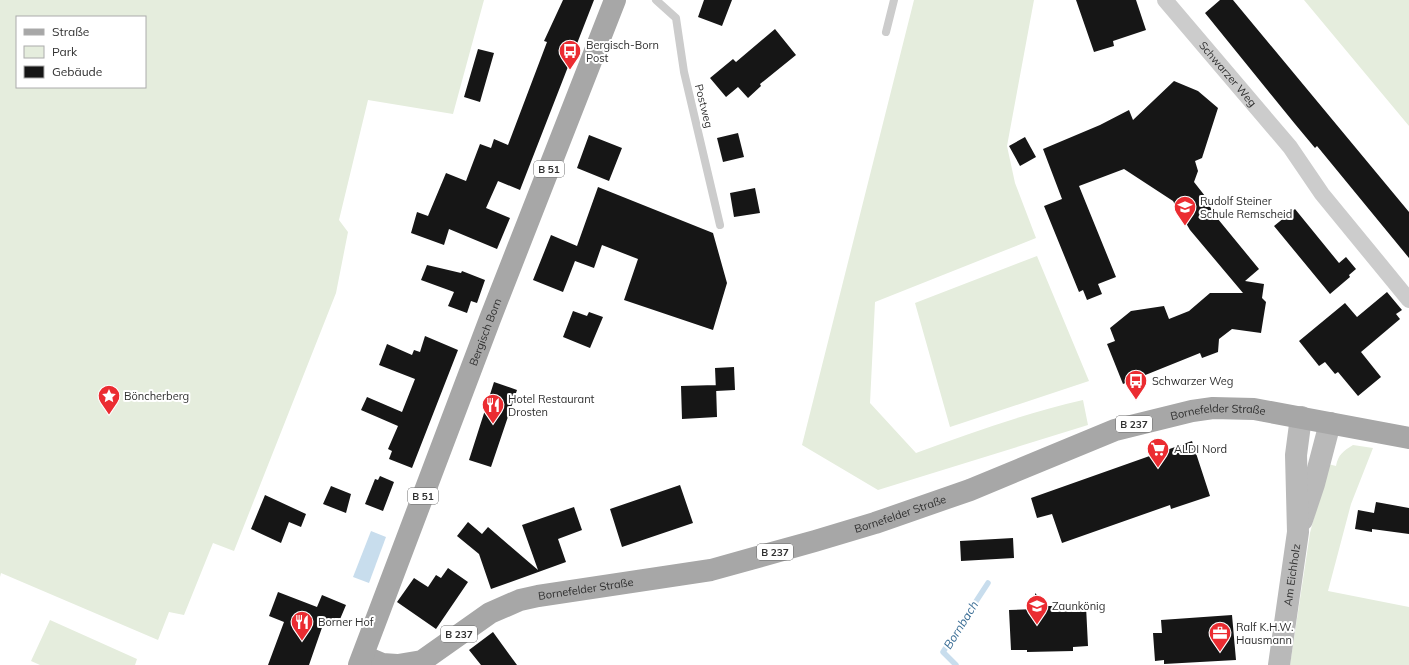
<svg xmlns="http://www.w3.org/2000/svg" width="1409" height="665" font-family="Mulish,sans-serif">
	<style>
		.green { fill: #e5eddd; fill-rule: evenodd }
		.water { fill: #c8dded }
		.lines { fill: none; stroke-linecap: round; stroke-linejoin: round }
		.stream { stroke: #c8dded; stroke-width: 5.5 }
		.building { fill: #161616 }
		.service { stroke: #ccc; stroke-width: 8 }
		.minor { stroke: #ccc; stroke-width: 16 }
		.secondary { stroke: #b9b9b9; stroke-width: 22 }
		.primary { stroke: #a7a7a7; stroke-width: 22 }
		.labels { text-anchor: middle; stroke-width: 4; stroke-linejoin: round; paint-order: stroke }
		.shield { fill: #fff; stroke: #6d6d6d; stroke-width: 1 }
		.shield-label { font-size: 10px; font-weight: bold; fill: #2f2f2f }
		.poi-label { font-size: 11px; fill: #2f2f2f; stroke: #fff; text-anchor: start }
		.street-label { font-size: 11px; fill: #2f2f2f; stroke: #fff }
		.water-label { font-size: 12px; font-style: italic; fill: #3a6d95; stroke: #fff }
	</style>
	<rect width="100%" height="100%" fill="#fff"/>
	<path class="green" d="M0,0H484L453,114L368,100L339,220L348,232L336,293L234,551L213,543L184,615L169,612L158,640L1,573L0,577ZM17,17H145V87H17Z
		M914,0H1034L1007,146L1015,183L1036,238L875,302L870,403L916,453C971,433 1026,413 1083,400L1088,425L878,490L802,445Z
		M1304,0H1409V126Z
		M1037,256L1089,381L950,427L915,303Z
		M1353,445L1373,448L1351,504L1328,591L1409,607V665H1290L1310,533L1328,464L1336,466C1338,455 1343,451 1353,445Z
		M50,620L137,659L135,665H40L31,661Z"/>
	<path class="water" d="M371,531L386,537L369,583L353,577Z"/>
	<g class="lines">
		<path class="stream" d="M956,665L943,652L988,583"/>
	</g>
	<path class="building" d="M563,0H594L520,190L498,181L486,208L510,218L497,249L449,229L444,245L411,233L417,212L428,216L446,173L466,181L480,144L491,148L494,139L508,145L547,42L544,41Z
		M704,0H732L722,26L698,17Z
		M1076,0H1136L1146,30L1113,41L1114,46L1094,52Z
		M1220,0H1233L1409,212V258L1317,146L1315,148L1295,124L1205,13Z
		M775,29L796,55L760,84L761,86L748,98L738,87L726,97L710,78L733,59L736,62Z
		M478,49L494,53L480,102L464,97Z
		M1174,81L1198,91L1218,108L1202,158L1195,161L1198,171L1194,182L1205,196L1213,213L1259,269L1245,281L1264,284L1262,298L1266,302L1261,333L1232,329L1219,339L1218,352L1202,358L1200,353L1123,384L1107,344L1115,341L1110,328L1131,311L1164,306L1169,319L1189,311L1210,293H1243L1190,230L1173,201L1124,169L1079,186L1116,277L1098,284L1102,294L1087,300L1083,290L1079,292L1044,206L1062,199L1043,149L1100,125L1129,110L1133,120Z
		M738,133L744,157L723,162L717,138Z
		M589,135L622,148L609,181L577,168Z
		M1025,137L1036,157L1020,166L1009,146Z
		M598,187L713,233L727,283L713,330L624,300L638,259L602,245L594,268L575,261L563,292L533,280L551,235L577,246Z
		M755,188L760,213L734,217L730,193Z
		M1295,209L1339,263L1346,257L1356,269L1349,275L1350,277L1330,294L1274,226Z
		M427,265L461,273L462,271L485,280L477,303L471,301L467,313L448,306L454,292L421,280Z
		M1387,292L1402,310L1396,314L1400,319L1361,352L1381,377L1358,396L1338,372L1335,374L1325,362L1319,366L1299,341L1345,303L1357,317Z
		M573,311L587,316L589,312L603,317L590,348L563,337Z
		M425,336L458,350L412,468L389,459L392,451L388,449L398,426L361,410L367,397L402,412L415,379L379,365L387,344L412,355L414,350L420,352Z
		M734,367L735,390L716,391L715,368Z
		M494,382L517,390L491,467L469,460Z
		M716,385L717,417L682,419L681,386Z
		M1192,441L1210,496L1171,509L1170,505L1062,543L1052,514L1037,518L1031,498Z
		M380,476L394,482L383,511L365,504L375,479L378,480Z
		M680,485L693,523L622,547L610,509Z
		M331,486L351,494L346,513L323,504Z
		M265,495L306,514L301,527L289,522L281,543L251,529Z
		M1376,502L1409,508V534L1372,529V532L1355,529L1358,510L1374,513Z
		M574,507L582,530L558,539L566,562L491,589L479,554L457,536L468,522L482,534L488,527L538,570L522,525Z
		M1013,538L1014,558L961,561L960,541Z
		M448,568L468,582L436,629L397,602L414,578L428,587L436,575L441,578Z
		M278,592L317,607L322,595L346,605L338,624L325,619L309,665H268L284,622L269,616Z
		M1035,593L1047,606H1086L1088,646L1073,647V651L1027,652V650H1011L1009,610L1036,609Z
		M1232,615L1236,660L1164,664V660L1155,661L1153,633H1162L1161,620Z
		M493,632L517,665H481L469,650Z"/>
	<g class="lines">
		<path class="service" d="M656,0L676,18L684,72L720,225
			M886,32L894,0"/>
		<path class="minor" id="s1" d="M1165,0L1290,147L1322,194L1409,300"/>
		<g class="secondary">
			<path d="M1302,520L1314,484L1330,423"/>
			<path id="s2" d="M1279,665L1298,532L1296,455L1301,417"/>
		</g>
		<g class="primary">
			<path d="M363,656L382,664L397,665"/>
			<path id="s3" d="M359,665L490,319L615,0"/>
			<path id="s4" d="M398,665L422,661L490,613L520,600L538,596L711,570L815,541L875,523L970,490L1115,430L1192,411L1213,408L1254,409L1409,438"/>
		</g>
	</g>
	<defs>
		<g id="bus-pin" transform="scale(1.15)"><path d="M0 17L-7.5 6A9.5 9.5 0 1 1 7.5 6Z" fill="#eb2c31" stroke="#fff"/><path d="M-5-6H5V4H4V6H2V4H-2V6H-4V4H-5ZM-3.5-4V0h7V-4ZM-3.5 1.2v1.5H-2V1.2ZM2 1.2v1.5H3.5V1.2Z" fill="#fff"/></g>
		<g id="school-pin" transform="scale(1.15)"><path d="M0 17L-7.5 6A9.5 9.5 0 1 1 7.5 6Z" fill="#eb2c31" stroke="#fff"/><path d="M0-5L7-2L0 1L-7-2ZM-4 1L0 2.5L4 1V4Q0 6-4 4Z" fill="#fff"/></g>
		<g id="sight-pin" transform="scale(1.15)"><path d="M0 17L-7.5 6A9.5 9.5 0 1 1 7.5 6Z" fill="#eb2c31" stroke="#fff"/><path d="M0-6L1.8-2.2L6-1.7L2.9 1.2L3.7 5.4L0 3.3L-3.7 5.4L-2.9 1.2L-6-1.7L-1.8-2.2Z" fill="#fff"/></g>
		<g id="restaurant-pin" transform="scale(1.15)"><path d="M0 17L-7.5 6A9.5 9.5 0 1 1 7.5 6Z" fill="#eb2c31" stroke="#fff"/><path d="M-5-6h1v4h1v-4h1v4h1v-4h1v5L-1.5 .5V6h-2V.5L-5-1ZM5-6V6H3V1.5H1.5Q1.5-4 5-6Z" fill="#fff"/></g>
		<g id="supermarket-pin" transform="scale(1.15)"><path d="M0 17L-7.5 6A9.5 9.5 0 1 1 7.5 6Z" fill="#eb2c31" stroke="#fff"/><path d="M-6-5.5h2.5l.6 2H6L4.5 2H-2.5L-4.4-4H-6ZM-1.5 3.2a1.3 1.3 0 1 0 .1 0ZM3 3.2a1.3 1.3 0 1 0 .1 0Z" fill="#fff"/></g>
		<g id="office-pin" transform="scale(1.15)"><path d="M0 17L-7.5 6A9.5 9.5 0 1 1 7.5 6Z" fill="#eb2c31" stroke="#fff"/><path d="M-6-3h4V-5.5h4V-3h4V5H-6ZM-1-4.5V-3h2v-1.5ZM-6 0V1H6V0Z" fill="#fff"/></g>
	</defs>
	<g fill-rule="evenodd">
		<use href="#bus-pin" x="570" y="51"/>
		<use href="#school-pin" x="1185" y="207"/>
		<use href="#bus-pin" x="1136" y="381"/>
		<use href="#sight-pin" x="109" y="396"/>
		<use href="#restaurant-pin" x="493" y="405"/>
		<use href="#supermarket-pin" x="1158" y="449"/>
		<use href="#school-pin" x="1037" y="606"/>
		<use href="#restaurant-pin" x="302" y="622"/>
		<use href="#office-pin" x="1220" y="633"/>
	</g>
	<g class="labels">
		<g class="shield">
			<rect x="534" y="161" width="30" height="16" rx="3"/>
			<rect x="1116" y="416" width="36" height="16" rx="3"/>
			<rect x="408" y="488" width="30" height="16" rx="3"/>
			<rect x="757" y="544" width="36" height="16" rx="3"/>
			<rect x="441" y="626" width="36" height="16" rx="3"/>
		</g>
		<g class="shield-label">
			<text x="549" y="173">B 51</text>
			<text x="1134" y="428">B 237</text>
			<text x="423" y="500">B 51</text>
			<text x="775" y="556">B 237</text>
			<text x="459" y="638">B 237</text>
		</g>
		<g class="poi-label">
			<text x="586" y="49">Bergisch-Born<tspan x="586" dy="13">Post</tspan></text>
			<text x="1200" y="205">Rudolf Steiner<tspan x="1200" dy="13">Schule Remscheid</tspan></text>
			<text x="1152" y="385">Schwarzer Weg</text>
			<text x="124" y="400">Böncherberg</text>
			<text x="508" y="403">Hotel Restaurant<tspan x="508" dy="13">Drosten</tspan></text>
			<text x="1174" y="453">ALDI Nord</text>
			<text x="1052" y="610">Zaunkönig</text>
			<text x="318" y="626">Borner Hof</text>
			<text x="1236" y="631">Ralf K.H.W.<tspan x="1236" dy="13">Hausmann</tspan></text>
		</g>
		<g class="street-label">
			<text dy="4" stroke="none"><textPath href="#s1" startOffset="97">Schwarzer Weg</textPath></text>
			<text transform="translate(704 106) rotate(76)" y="4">Postweg</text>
			<text dy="4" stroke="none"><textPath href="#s3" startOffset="356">Bergisch Born</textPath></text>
			<text dy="4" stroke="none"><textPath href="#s4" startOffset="867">Bornefelder Straße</textPath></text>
			<text dy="4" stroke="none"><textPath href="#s4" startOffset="531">Bornefelder Straße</textPath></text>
			<text dy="4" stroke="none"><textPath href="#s2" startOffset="91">Am Eichholz</textPath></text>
			<text dy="4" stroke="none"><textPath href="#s4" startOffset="207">Bornefelder Straße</textPath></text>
		</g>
		<g class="water-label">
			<text transform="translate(961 625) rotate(-58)" y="4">Bornbach</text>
		</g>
	</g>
	<rect x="16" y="16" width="130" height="72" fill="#ffffff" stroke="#acacac"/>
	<rect x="24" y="29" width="20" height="6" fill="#a7a7a7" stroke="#acacac"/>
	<text x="52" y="36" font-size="12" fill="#2f2f2f">Straße</text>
	<rect x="24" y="46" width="20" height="12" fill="#e5eddd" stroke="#acacac"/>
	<text x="52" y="56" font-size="12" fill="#2f2f2f">Park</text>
	<rect x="24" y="66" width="20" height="12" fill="#161616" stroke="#acacac"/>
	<text x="52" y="76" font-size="12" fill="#2f2f2f">Gebäude</text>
</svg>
